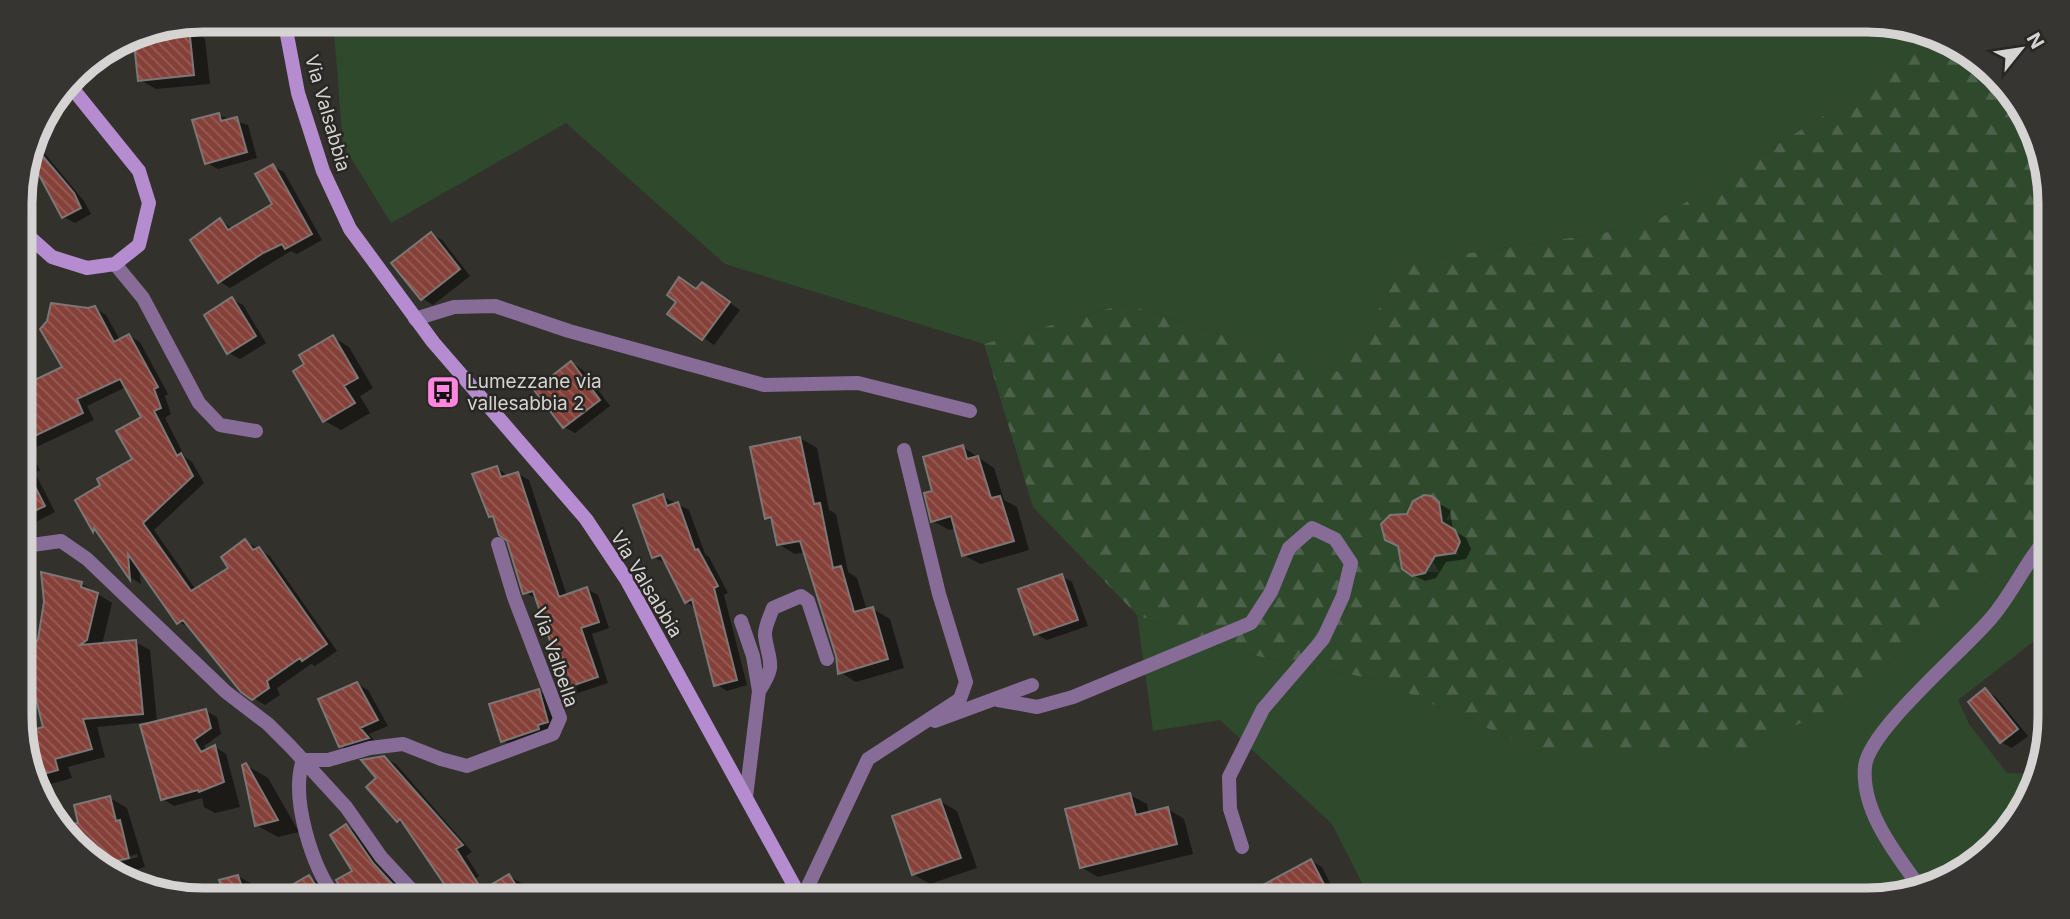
<svg xmlns="http://www.w3.org/2000/svg" width="2070" height="919" font-family="Inter,sans-serif">
	<style>
		.grass { fill: #2f492c }
		.forest { fill: url(#forest-firs) }
		.shadow { fill: #0007 }
		.building { fill: url(#building-back-hatch); stroke: #7c7675; stroke-width: 2 }
		.lines { fill: none; stroke-linecap: round; stroke-linejoin: round }
		.street { stroke: #866c96; stroke-width: 14 }
		.secondary { stroke: #b58ccf; stroke-width: 14 }
		.labels { text-anchor: middle; stroke-width: 5; stroke-linejoin: round; paint-order: stroke }
		.street-label { font-size: 19px; fill: #d6d4d2; stroke: #292723 }
		.poi-label { font-size: 19px; fill: #d6d4d2; stroke: #292723; text-anchor: start }
		.rim { fill: none; stroke: #d6d4d2; stroke-width: 9 }
	</style>
	<defs>
		<pattern id="forest-firs" width="22" height="20" patternUnits="userSpaceOnUse" patternTransform="scale(1.75)"><rect width="22" height="20" fill="#2f492c"/><path d="M5 1l3.5 6h-7zM16 11l3.5 6h-7z" fill="#4c624a"/></pattern>
		<pattern id="building-back-hatch" width="6" height="6" patternUnits="userSpaceOnUse" patternTransform="scale(1.75)"><rect width="6" height="6" fill="#854139"/><path d="M-1 5l2 2M0 0l6 6M5-1l2 2" fill="none" stroke="#965c55"/></pattern>
	</defs>
	<rect width="100%" height="100%" fill="#33312c"/>
	<path class="grass" d="M333,19H1867L1930,32L1837,107L1648,226L1405,263L1343,373L1125,304L984,344L725,264L566,123L391,223L343,145Z
		M2050,533V629L1958,700L1969,724L2007,773L2039,774L2037,787L1970,869L1879,899H1370L1332,824L1220,720L1153,731L1137,615L1236,652L1378,680L1546,754L1838,705L2040,537Z"/>
	<path class="forest" d="M1930,32L1938,33L2013,91L2049,179L2050,533L2040,537L1838,705L1734,755L1546,754L1378,680L1236,652L1137,615L1033,507L984,344L1125,304L1343,373L1405,263L1648,226L1837,107Z"/>
	<path class="shadow" d="M198,20L199,35L205,39L210,84L156,89L140,80L137,52L123,39L133,33Z
		M218,115L248,125L257,158L218,169L207,163Z
		M35,149L46,155L84,201L91,214L75,223L64,217L30,154Z
		M273,166L284,172L322,240L297,254L291,251L230,288L219,281L220,220L233,229L274,205Z
		M431,234L442,240L470,276L433,305L422,298Z
		M698,291H713L740,310L714,345L669,314Z
		M232,299L243,305L266,343L240,359L229,353Z
		M95,308L106,315L120,340L129,336L140,342L168,394L165,396L171,414L165,418L185,457L192,462L204,483L154,530L196,590L230,568L245,541L270,556L337,651L315,666L311,664L277,688L280,695L265,705L253,698L191,628L179,622L139,567L141,584L131,578L101,534L95,530L77,501L103,486L134,460L143,418L126,387L87,406L94,420L30,450L40,470L35,473L55,512L20,530V389L64,368L88,310Z
		M333,337L349,347L373,388L360,396L370,413L341,430L325,421L306,365Z
		M572,363L583,370L610,406L575,433L564,427Z
		M800,438L817,448L829,510L836,514L848,572L857,578L867,611L873,609L890,619L904,668L856,682L840,672L838,656L805,552L795,554L778,544L774,522L766,518Z
		M963,447L994,468L1004,500L1017,507L1029,550L980,564L964,555L956,528L949,530L933,521L935,492Z
		M497,468L509,477L518,474L529,480L567,596L587,589L598,595L609,628L592,634L608,683L578,693L567,687L538,599L525,593L509,540L496,519L490,516Z
		M662,496L689,510L705,554L709,557L728,593L724,595L747,685L727,691L716,684L696,608L686,602L666,563L653,557Z
		M1428,497L1450,510L1453,530L1466,538L1471,549L1466,559L1446,562L1436,578L1425,581L1413,575L1408,516Z
		M50,576L82,584L112,603L102,645L135,642L150,650L157,722L206,711L217,717L221,734L204,746L207,751L215,747L226,754L240,807L215,813L204,807L202,798L174,806L163,799L149,722L97,727L105,757L68,767L72,778L40,787L21,736L45,728L37,696L28,691L47,659Z
		M1061,576L1072,582L1088,626L1047,640L1036,634Z
		M357,684L368,690L388,726L369,734L378,745L352,752L341,746Z
		M1986,690L1996,697L2028,736L2012,748L2001,742Z
		M538,691L549,697L559,725L513,747L503,740Z
		M384,758L396,764L472,852L466,856L479,876L458,891L407,826L398,821Z
		M246,765L268,778L299,832L278,837L256,825Z
		M1130,795L1147,804L1149,814L1168,809L1184,819L1193,854L1098,877L1081,867Z
		M110,798L127,808L145,867L119,875L107,866L138,857L137,854L104,864L72,839L69,827L81,824Z
		M940,801L957,811L977,868L930,884L913,874Z
		M346,826L358,833L385,871L410,900H348L355,871Z
		M1311,861L1322,867L1338,899L1255,900Z
		M238,876L250,883L255,900H228Z
		M509,876L523,884L532,900H471Z
		M309,877L321,884L331,900H270Z"/>
	<path class="building" d="M183,23L184,28L189,27L194,75L138,81L133,33Z
		M219,113L221,121L237,117L247,152L205,164L192,120Z
		M35,147L74,193L81,208L62,218L29,156Z
		M273,164L312,234L285,249L282,244L263,253L218,283L190,240L220,218L228,230L272,204L255,174Z
		M431,232L460,269L421,300L391,263Z
		M679,277L696,289L702,282L730,302L702,340L667,314L676,302L667,295Z
		M232,297L256,336L227,354L204,315Z
		M51,303L88,308L95,306L114,342L129,334L158,387L154,389L161,408L154,411L177,456L181,453L193,476L143,523L191,591L228,568L221,557L245,539L253,550L259,547L327,644L302,661L300,658L267,681L269,688L252,700L241,692L183,620L177,624L128,554L130,580L94,528L93,532L75,500L100,485L97,479L132,459L116,431L141,417L120,379L77,399L83,413L20,443V387L62,367L40,329L47,321Z
		M333,335L358,378L344,386L355,403L323,422L293,371L304,364L299,355Z
		M571,361L600,400L563,428L534,390Z
		M800,437L814,504L820,503L833,568L841,566L854,612L873,607L888,659L838,674L836,656L800,541L777,545L771,517L765,519L750,447Z
		M963,445L967,459L978,456L991,498L1000,496L1014,541L962,556L951,516L931,522L924,493L932,491L923,457Z
		M20,457L45,506L20,518Z
		M497,466L501,477L518,472L559,597L587,587L599,622L581,628L598,677L566,688L533,591L523,594L507,541L499,535L493,516L489,517L472,474Z
		M663,494L667,506L678,502L695,550L698,549L718,586L714,588L737,680L714,686L692,599L685,603L661,555L652,558L633,505Z
		M1424,495L1432,496L1439,502L1442,522L1455,530L1460,542L1455,553L1435,556L1425,573L1412,576L1402,569L1398,546L1385,540L1381,524L1390,515L1407,514L1413,501Z
		M41,572L82,582L81,587L98,593L87,640L80,645L136,640L143,714L83,719L92,749L55,759L58,770L36,776L21,733L43,727L34,691L26,693L21,667L38,639L44,602Z
		M1062,574L1078,620L1034,635L1018,589Z
		M357,682L378,720L360,728L369,738L339,747L318,699Z
		M1985,688L2018,729L2000,743L1968,702Z
		M539,689L548,722L538,725L539,729L501,742L489,704Z
		M206,709L211,728L194,740L201,752L215,745L224,782L199,792L198,790L161,800L140,725Z
		M384,756L463,845L456,849L482,890L509,874L525,900H455L400,819L397,822L366,787L376,778L361,760Z
		M246,763L278,820L255,826L242,765Z
		M1130,793L1136,815L1168,807L1177,844L1080,868L1065,809Z
		M110,796L116,821L120,820L129,858L104,864L57,827L78,823L74,805Z
		M940,799L961,858L912,875L892,816Z
		M346,824L373,863L407,900H347L336,880L352,871L330,835Z
		M1311,859L1332,900H1235Z
		M238,875L246,900H226L219,880Z
		M309,875L325,900H266Z"/>
	<g class="lines">
		<path class="street" d="M115,264L143,298L199,403L220,425L256,431
			M415,319L454,307L495,306L569,331L764,385L858,383L970,411
			M20,552L32,545L61,541L87,559L226,692L268,724L291,747L346,807L381,857L421,900
			M21,580L25,592L21,618
			M741,621L753,656L759,691L746,797
			M759,691C777,664 769,664 765,636C764,628 770,616 773,608L801,596L808,601L827,659
			M998,700L1037,707L1073,697L1251,623L1271,592L1289,548L1312,528L1335,539L1351,563L1343,596L1323,639L1263,709L1229,777L1230,809L1242,847
			M935,721L1032,685
			M1919,886C1895,853 1861,810 1865,767C1867,731 1967,648 1992,617C2014,591 2027,559 2050,534
			M802,899L868,759L960,699L966,682L939,594L904,450
			M337,900C312,868 290,798 303,760H328L370,748L403,744L441,759L467,766L553,734L560,718L514,597L498,544"/>
		<path class="secondary" d="M284,19L298,93L323,171L350,229L433,342L586,519L626,579L802,900
			M20,216L25,233L52,257L87,268L115,264L139,245L149,203L139,171L68,83"/>
	</g>
	<defs>
		<g id="bus-square" transform="scale(1.75)"><rect x="-9" y="-9" width="18" height="18" rx="4" fill="#ff85df" stroke="#292723"/><path d="M-5-6H5V4H4V6H2V4H-2V6H-4V4H-5ZM-3.5-4V0h7V-4ZM-3.5 1.2v1.5H-2V1.2ZM2 1.2v1.5H3.5V1.2Z" fill="#111"/></g>
	</defs>
	<g fill-rule="evenodd">
		<use href="#bus-square" x="443" y="392"/>
	</g>
	<g class="labels">
		<g class="street-label">
			<text transform="translate(328 113) rotate(74)" y="7">Via Valsabbia</text>
			<text transform="translate(647 584) rotate(59)" y="7">Via Valsabbia</text>
			<text transform="translate(556 657) rotate(71)" y="7">Via Valbella</text>
		</g>
		<g class="poi-label">
			<text x="467" y="388">Lumezzane via<tspan x="467" dy="22">vallesabbia 2</tspan></text>
		</g>
	</g>
	<path d="M0 0H2070V919H0ZM203 32H1867A171 171 0 0 1 2038 203V717A171 171 0 0 1 1867 888H203A171 171 0 0 1 32 717V203A171 171 0 0 1 203 32Z" fill="#373531" fill-rule="evenodd"/>
	<path class="rim" d="M203 32H1867A171 171 0 0 1 2038 203V717A171 171 0 0 1 1867 888H203A171 171 0 0 1 32 717V203A171 171 0 0 1 203 32Z"/>
	<g transform="translate(2021 49) rotate(60)" stroke="#292723" stroke-width="5" paint-order="stroke">
	<path d="M0-5L12 26L0 18L-12 26Z" fill="#d6d4d2"/>
	<text y="-10" font-size="19" font-weight="bold" text-anchor="middle" fill="#d6d4d2">N</text>
	</g>
</svg>
